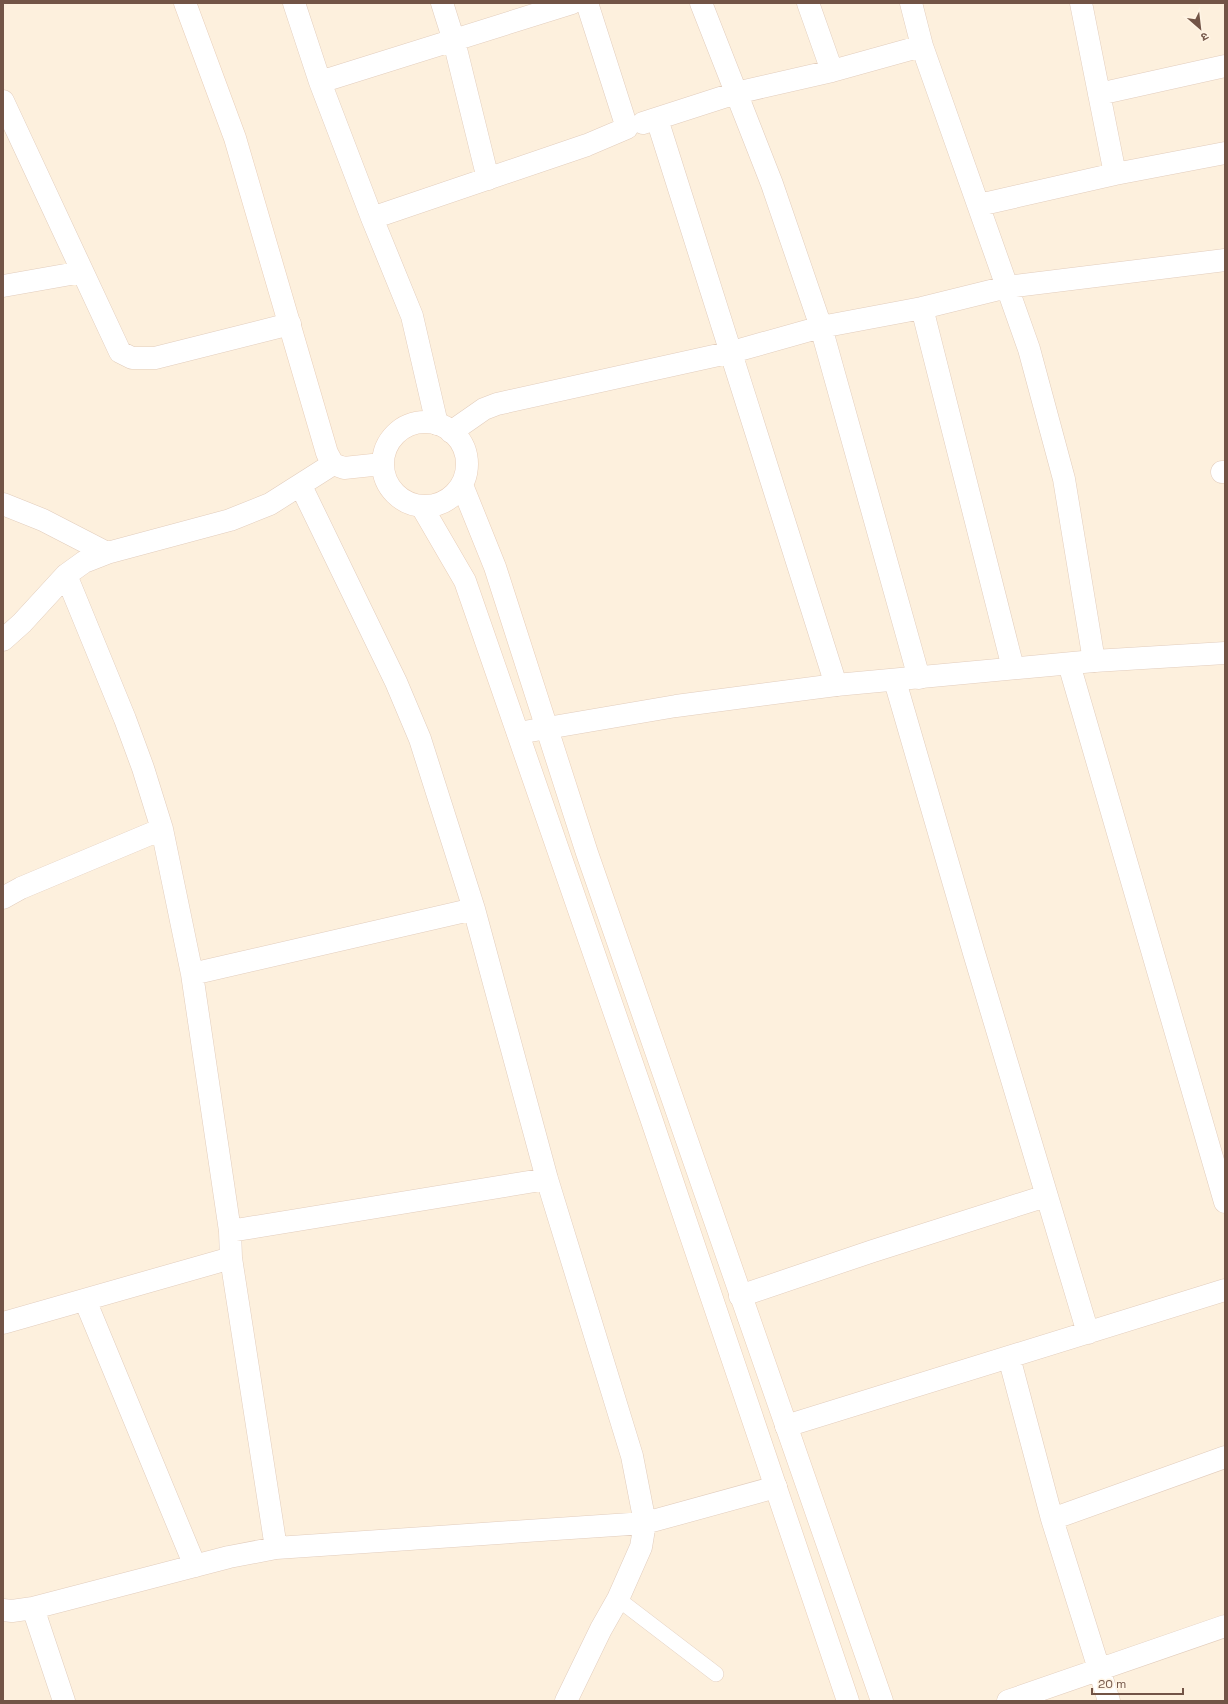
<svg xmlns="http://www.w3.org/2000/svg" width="1228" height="1704" font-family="'Space Grotesk','Noto Sans Devanagari',sans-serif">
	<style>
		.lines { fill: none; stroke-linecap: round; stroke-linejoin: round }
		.service-casing { stroke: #e2cdbd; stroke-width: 16 }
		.minor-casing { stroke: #e2cdbd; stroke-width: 23 }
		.tertiary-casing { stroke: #e2cdbd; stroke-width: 23 }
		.secondary-casing { stroke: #e8ceb9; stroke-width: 23 }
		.service { stroke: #fff; stroke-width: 15 }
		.minor { stroke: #fff; stroke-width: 22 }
		.tertiary { stroke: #fff; stroke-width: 22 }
		.secondary { stroke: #fff; stroke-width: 22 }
	</style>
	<rect width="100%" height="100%" fill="#fdf0dd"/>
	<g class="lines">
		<g class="service-casing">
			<path id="service" d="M618,1599L716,1674"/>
		</g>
		<g class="minor-casing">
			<path id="minor" d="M294,3L320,82L372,218L412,316L437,424
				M442,3L454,41L488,179
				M701,3L772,184L821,327L919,678
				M808,3L832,71
				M911,3L922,46L1029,349L1064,479L1094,661
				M1081,3L1115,174
				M320,82L572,3
				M1099,94L1225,66
				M3,101L120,352L132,358H155L290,324
				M657,119L836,685
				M643,123L736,93L832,71L922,46
				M979,205L1115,174L1225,153
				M372,218L587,145L627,128L587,3
				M3,286L82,272
				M922,308L1013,668
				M451,432L484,409L497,404L732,352L821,327L922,308L1007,287L1225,260
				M1222,472H1225
				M301,486L396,682L420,739L474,909L547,1179L632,1456L645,1523L641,1547L618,1599L601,1629L566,1701
				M3,504L43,520L107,553
				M66,575L125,719L143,768L162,829L192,974L230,1231L231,1258L276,1548
				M3,640L22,623L66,575L84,562L107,553L230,520L270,504L333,464
				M1069,664L1225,1202
				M895,681L974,953L1088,1333
				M3,898L21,888L162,829
				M192,974L474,909
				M230,1231L547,1179
				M740,1296L873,1251L1046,1196
				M85,1300L195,1566
				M3,1323L231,1258
				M1009,1357L1052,1519L1109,1701
				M786,1426L1225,1290
				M1052,1519L1225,1457
				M33,1608L64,1701
				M3,1610L12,1611L33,1608L229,1557L276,1548L645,1523L776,1487
				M1008,1701L1225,1626"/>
		</g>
		<g class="tertiary-casing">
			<path id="tertiary" d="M518,733L676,706L836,685L1094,661L1225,653"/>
		</g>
		<g class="secondary-casing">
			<path id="secondary" d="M185,3L235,138L327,453L333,464L344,468L382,464
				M383 464a42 42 0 1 1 84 0a42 42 0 1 1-84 0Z
				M462,485L495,567L587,853L882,1701
				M422,507L465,581L651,1118L848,1701"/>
		</g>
		<use href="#service" class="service"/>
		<use href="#minor" class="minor"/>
		<use href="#tertiary" class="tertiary"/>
		<use href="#secondary" class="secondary"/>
	</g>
	<rect width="1228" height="1704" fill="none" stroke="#725446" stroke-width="8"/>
	<g transform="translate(1200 28) rotate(152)" stroke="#fff4e4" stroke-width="3" paint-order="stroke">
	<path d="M0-3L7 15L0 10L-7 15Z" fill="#725446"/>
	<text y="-6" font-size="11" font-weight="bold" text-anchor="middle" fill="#725446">उ</text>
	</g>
	<path d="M1092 1688v6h91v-6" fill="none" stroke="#725446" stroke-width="2"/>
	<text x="1098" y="1688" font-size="12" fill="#725446" stroke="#fff4e4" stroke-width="3" paint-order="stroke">20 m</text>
</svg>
